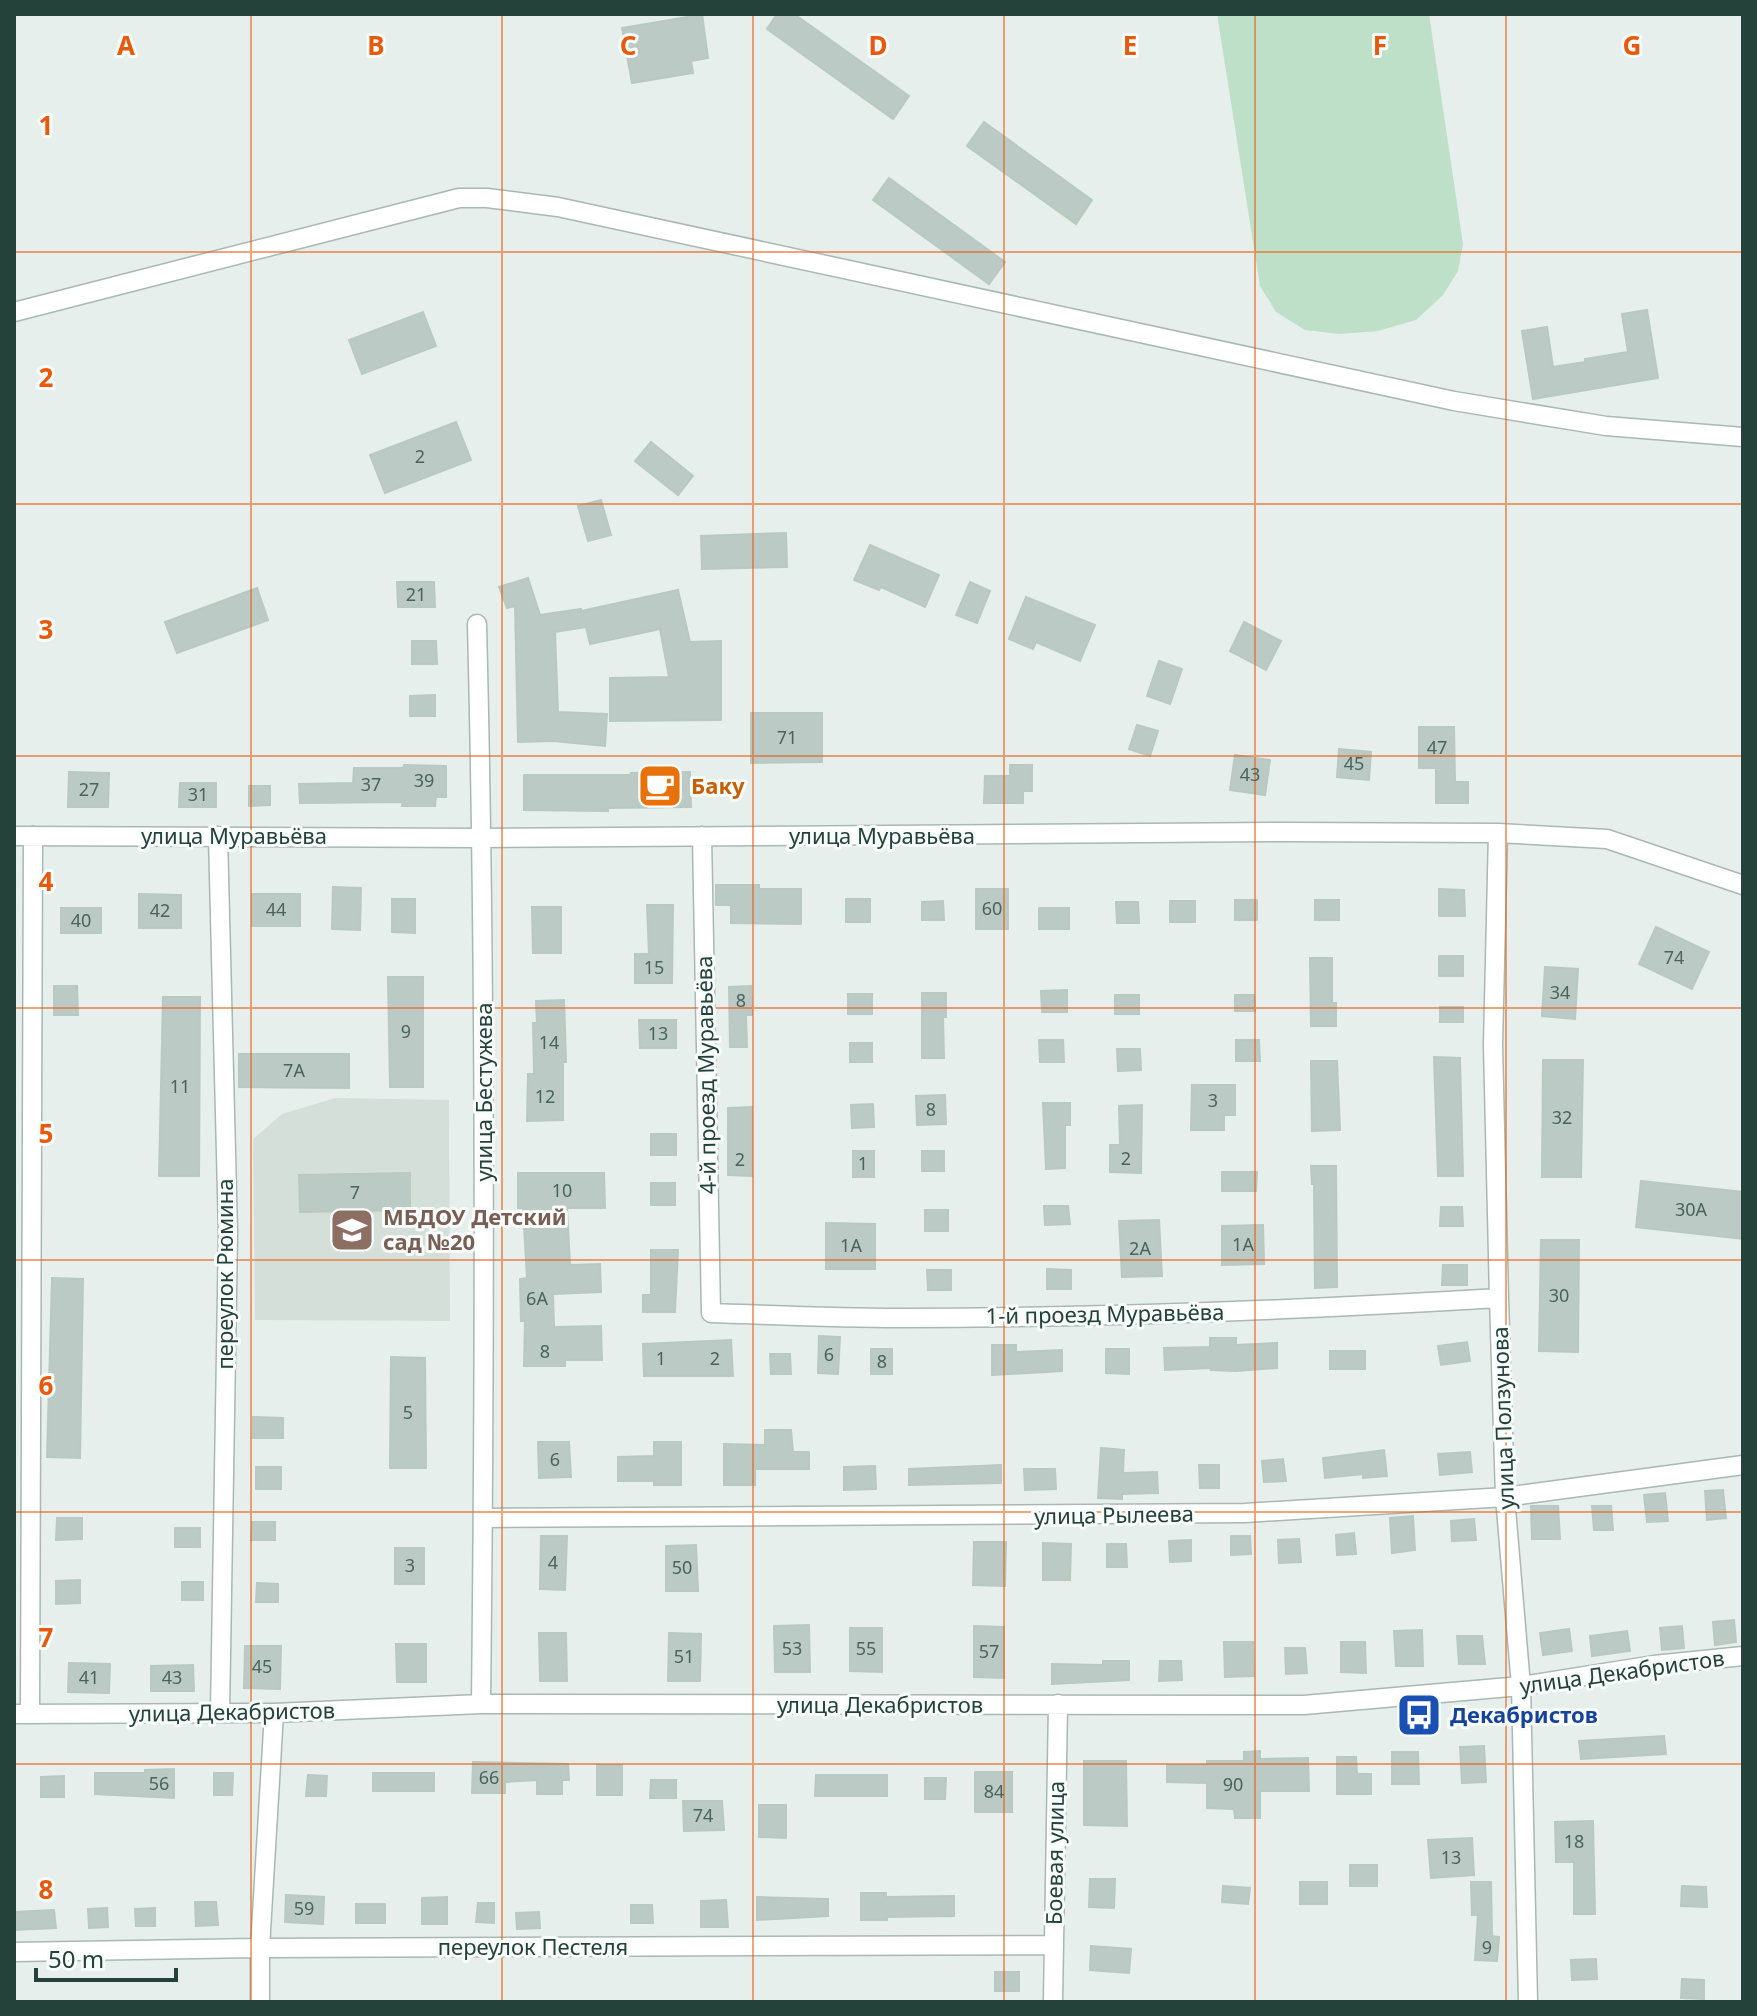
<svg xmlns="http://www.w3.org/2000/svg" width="1757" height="2016" font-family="'Noto Sans',sans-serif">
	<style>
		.built { fill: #d4dfda }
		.green { fill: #bfe0c8 }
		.building { fill: #bbcac4; stroke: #b8c9c2; stroke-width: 2 }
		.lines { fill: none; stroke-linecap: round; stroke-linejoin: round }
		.minor-casing { stroke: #a8b8b2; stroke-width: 21 }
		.minor { stroke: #fff; stroke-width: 18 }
		.grid { fill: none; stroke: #e8590c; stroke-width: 2; stroke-opacity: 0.55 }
		.labels { text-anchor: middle; stroke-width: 6; stroke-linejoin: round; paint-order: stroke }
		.number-label { font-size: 18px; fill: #4a645c }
		.food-label { font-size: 22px; font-weight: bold; fill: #c56008; stroke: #f7fbf9; text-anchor: start }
		.street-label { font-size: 22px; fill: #24423a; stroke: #f7fbf9 }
		.education-label { font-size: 22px; font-weight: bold; fill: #785e54; stroke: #f7fbf9; text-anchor: start }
		.transit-label { font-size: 22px; font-weight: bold; fill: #164399; stroke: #f7fbf9; text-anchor: start }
		.grid-label { font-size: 26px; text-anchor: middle; font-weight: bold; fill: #e8590c; stroke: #f7fbf9; stroke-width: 6; stroke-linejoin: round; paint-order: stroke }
	</style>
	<rect width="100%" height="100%" fill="#e6efeb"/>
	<path class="built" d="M335,1098L449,1100L450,1321L255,1320L253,1139L282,1114Z"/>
	<path class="green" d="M1217,14H1429L1463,244L1458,271L1443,295L1416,320L1378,331L1339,334L1305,330L1276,312L1260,286Z"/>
	<path class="building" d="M686,14H702L708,58L691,61L693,73L632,83L622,28L687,17Z
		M777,14H794L909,96L893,119L767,29Z
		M984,122L1092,200L1076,224L967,146Z
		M889,178L1005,262L989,284L873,200Z
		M1647,310L1658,378L1533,399L1522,331L1547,327L1553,367L1585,362V359L1628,352L1622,314Z
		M423,312L436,346L362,374L349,340Z
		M456,422L471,460L385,493L370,455Z
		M651,442L693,476L678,495L635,461Z
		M601,500L611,535L588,541L578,506Z
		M786,533L787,567L702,569L701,536Z
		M870,545L939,575L925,607L881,587L879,590L854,580Z
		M528,578L540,615L581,609V611L678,590L690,642L721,641V720L610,721V678L669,677L660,629L590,644L586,627L555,632L558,712L607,714L605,746L553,741L518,742L515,606L507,608L499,587Z
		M397,582H434L435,607H398Z
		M970,582L990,591L977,623L956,615Z
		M257,588L268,620L177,653L165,622Z
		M1026,597L1095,625L1080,661L1036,642L1033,649L1009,639Z
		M1244,622L1281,641L1266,670L1230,651Z
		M412,641H436L437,664H412Z
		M1159,661L1182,669L1170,704L1147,696Z
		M435,695V716H410V696Z
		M751,713H822V762L751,763Z
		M1137,725L1158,731L1150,756L1129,749Z
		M1419,727H1454L1455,782H1468V803H1436V768H1419Z
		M1339,749L1371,752L1369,780L1337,777Z
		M1235,755L1270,760L1265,795L1230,790Z
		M404,765L446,766V797H436L435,806H402L403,802L300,803L299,784L353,783L354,768H403Z
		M1010,765H1032V791H1023V803H984L985,776H1010Z
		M69,772L109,773L108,807H68Z
		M690,772L691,807L608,808V811L524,810V775H631V773Z
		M180,783H216V807H179Z
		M249,786H270V805L249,806Z
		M716,885H759V889H801V924L731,923V905H716Z
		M333,887L361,888L360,930L332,929Z
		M976,889H1008V929H976Z
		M1439,889L1464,890L1465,916H1439Z
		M139,894L181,895V928H139Z
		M252,894H300V926H252Z
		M392,899H415V933L392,932Z
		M846,899H870V922H846Z
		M1235,900H1257V920H1235Z
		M1315,900H1339V920H1315Z
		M943,901L944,920H922V902Z
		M1170,901H1195V922H1170Z
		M1116,902H1138L1139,923H1117Z
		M647,905H673L672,983H635V954H649Z
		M532,907H561V953H533Z
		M61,908H101V933H61Z
		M1039,908H1069V929H1039Z
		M1656,927L1709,952L1692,989L1639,964Z
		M1439,956H1463V976H1439Z
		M1310,958H1332V1003H1336V1026H1311Z
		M1545,967L1578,969L1575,1019L1542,1016Z
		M388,977H423V1087H390Z
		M54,986H77L78,1015H54Z
		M751,986L752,1015H746L747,1047H730L729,987Z
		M1067,990V1012H1042L1041,991Z
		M922,993H946V1017H943L944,1058H922Z
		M848,994H872V1014H848Z
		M1115,995H1139V1014H1115Z
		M1235,995H1254L1255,1011H1235Z
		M163,997H200L199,1176H159Z
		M564,1000L566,1062H563V1120L527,1121L528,1074H534L533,1023H537L536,1001Z
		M1440,1007H1463V1022H1440Z
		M639,1020H676V1048H640Z
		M1039,1040H1063L1064,1062H1040Z
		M1236,1040H1259L1260,1061H1236Z
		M850,1043H872V1062H850Z
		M1117,1049H1140L1141,1070L1118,1071Z
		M239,1054H349V1088L239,1087Z
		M1434,1057L1460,1058L1463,1176H1438Z
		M1543,1060H1583L1581,1177H1542Z
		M1311,1061H1337L1340,1130L1312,1131Z
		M1192,1085H1235V1115H1224V1130H1191Z
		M945,1095L946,1124L917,1125L916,1096Z
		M1043,1103H1070V1125H1065V1168L1046,1169Z
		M873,1104L874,1127L852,1128L851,1105Z
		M1142,1105L1141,1173L1110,1172V1145H1120L1119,1106Z
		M752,1107V1176L728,1175V1108Z
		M651,1134H676V1155H651Z
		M853,1151H874V1177H853Z
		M922,1151H944V1171H922Z
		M1311,1166H1336L1337,1287L1315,1288L1314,1184H1312Z
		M1222,1172H1257L1256,1191H1222Z
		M410,1173V1210L300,1212L299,1175Z
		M518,1173H604L605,1208H567L570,1265L600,1264L601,1292L553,1294L554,1327L601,1326L602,1360H565V1366H524L525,1321H521L520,1279L527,1278L523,1208H518Z
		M1641,1181L1743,1192V1239L1636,1227Z
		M651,1183H675V1205H651Z
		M1044,1206H1068L1070,1224L1045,1225Z
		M1441,1207H1462L1463,1226H1440Z
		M925,1210H948V1231H925Z
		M1159,1220L1162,1276L1122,1277L1119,1221Z
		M826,1223L875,1224V1269H826Z
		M1263,1225L1264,1264L1222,1265V1226Z
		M1541,1240H1579L1578,1352L1539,1351Z
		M651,1250H678L675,1312H643V1295H651Z
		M1443,1265H1467V1285H1442Z
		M1047,1269L1071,1270V1289H1047Z
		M927,1270H951V1290H928Z
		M52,1278L83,1279L80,1458L47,1457Z
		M819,1336L840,1337L838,1374L818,1373Z
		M1210,1338H1236V1345L1277,1343V1368L1236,1371L1211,1370V1368L1165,1370L1164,1348L1210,1347Z
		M731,1340L733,1376H644L643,1344Z
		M1467,1342L1470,1361L1441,1365L1438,1346Z
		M992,1345H1016V1352L1062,1350V1371L992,1375Z
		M871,1349H892V1374H871Z
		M1106,1349H1129V1374L1106,1373Z
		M1330,1351H1365V1369H1330Z
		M770,1354H790L791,1374H771Z
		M391,1357L425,1358L426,1468H390Z
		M253,1417L283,1418V1438H253Z
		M765,1430H791L793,1452H809V1469H755V1485H724V1444L765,1445Z
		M538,1442H569L571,1477L539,1478Z
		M654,1442H681V1485H654V1481H618V1457L654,1456Z
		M1101,1448L1124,1450L1123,1473L1157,1472L1158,1493L1122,1494V1499L1098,1498Z
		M1384,1450L1387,1476L1363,1478V1474L1325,1478L1323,1458Z
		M1470,1452L1472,1472L1440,1475L1438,1454Z
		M1283,1459L1286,1481L1264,1482L1262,1461Z
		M1001,1465V1483L909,1485V1469Z
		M1199,1465H1219V1488H1200Z
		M875,1466L876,1489L844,1490V1467Z
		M256,1467H281V1489H256Z
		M1024,1469H1055L1056,1489L1025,1490Z
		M1723,1490L1726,1518L1707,1520L1705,1491Z
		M1665,1493L1668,1521L1647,1522L1644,1495Z
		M1531,1506H1558L1560,1539H1532Z
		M1592,1506H1611L1613,1530H1594Z
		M1413,1516L1415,1550L1392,1553L1390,1518Z
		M57,1518H82V1539L56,1540Z
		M1474,1519L1476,1540L1452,1541L1451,1521Z
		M252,1522H275V1540H251Z
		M175,1528H200V1547H175Z
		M1354,1533L1356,1554L1337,1555L1336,1535Z
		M541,1536H567L565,1590L540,1589Z
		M1231,1536H1250L1251,1554L1231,1555Z
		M1299,1539L1301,1562L1279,1563L1278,1540Z
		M1191,1540V1561L1170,1562L1169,1541Z
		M974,1542H1006L1005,1586L973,1585Z
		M1043,1543L1071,1544L1070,1580H1043Z
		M1107,1544H1126L1127,1567H1107Z
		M696,1545L698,1591H666V1546Z
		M395,1548H424V1584H395Z
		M80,1580V1603L56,1604V1581Z
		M182,1582H203V1600H182Z
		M257,1583L278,1584V1602H256Z
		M1734,1620L1736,1642L1715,1645L1713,1622Z
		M809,1625L810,1672H775L774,1626Z
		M974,1626L1004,1627V1678L974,1677Z
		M1682,1626L1684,1648L1662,1650L1660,1628Z
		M850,1628H882V1672L850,1671Z
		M1569,1629L1572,1651L1543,1655L1540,1633Z
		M1422,1630L1423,1666H1396L1394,1631Z
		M1627,1631L1630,1651L1592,1656L1590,1636Z
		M539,1633H566L567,1681H540Z
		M669,1633L701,1634L700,1681H668Z
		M1457,1636H1482L1485,1664H1459Z
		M1224,1642H1253L1254,1676L1225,1677Z
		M1341,1642H1365L1366,1673L1341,1672Z
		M396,1644H426V1682H397Z
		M245,1646H281L280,1689L244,1688Z
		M1285,1648H1305L1307,1673L1286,1674Z
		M1103,1661H1129V1680L1052,1684V1664L1103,1665Z
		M1160,1661H1181L1182,1680L1159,1681Z
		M69,1663L110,1664L109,1693L68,1692Z
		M193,1665L194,1691H151V1666Z
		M1664,1736L1666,1754L1581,1759L1579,1741Z
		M1484,1746L1486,1782L1462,1783L1460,1747Z
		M1260,1751V1759L1308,1758L1309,1791H1260V1818H1235L1234,1809L1207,1808V1783L1167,1782V1765H1207V1761H1244V1752Z
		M1392,1752H1418L1419,1784H1392Z
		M1337,1757H1356L1357,1774H1371V1794H1337Z
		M1084,1761H1126L1127,1826L1084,1825Z
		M473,1762L568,1764L569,1780H562V1794H537V1780L505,1782V1793H472Z
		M597,1765H622V1795H597Z
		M174,1769V1798L95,1794V1773H145V1770Z
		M975,1772H1012V1812H975Z
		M214,1773H233L232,1795H214Z
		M373,1773H434V1791H373Z
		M308,1775L327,1776L326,1796H306Z
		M816,1775H887V1796H815Z
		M64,1776V1797H41V1777Z
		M925,1778H946L945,1799H925Z
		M651,1780H676V1798H650Z
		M683,1801H722L724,1830L684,1831Z
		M759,1805H786V1838L759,1837Z
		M1593,1821L1595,1914H1574V1862H1556L1555,1822Z
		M1472,1838L1474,1875L1431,1878L1428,1840Z
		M1350,1865H1377V1886H1350Z
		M1090,1879H1115L1114,1908L1089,1907Z
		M1300,1882H1327V1904H1300Z
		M1471,1882H1491L1492,1936L1499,1937L1497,1961L1475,1960L1478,1915H1472Z
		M1223,1886L1250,1888L1248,1904L1222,1902Z
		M1682,1886L1706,1887L1707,1907L1681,1906Z
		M861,1893H886V1897L954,1896V1916L887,1917V1920H861Z
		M286,1895L324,1897L323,1924L285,1922Z
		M447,1897V1924H422V1898Z
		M757,1897L828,1899V1916L757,1920Z
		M726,1900L728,1927H701V1901Z
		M195,1902H216L218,1925L196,1926Z
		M478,1903H494V1923L476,1922Z
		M356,1904H385V1923H356Z
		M631,1905H652L653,1923H631Z
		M107,1908L108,1927L89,1928L88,1909Z
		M155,1908V1926H136L135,1909Z
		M54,1910L56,1928L14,1930V1912Z
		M539,1912L540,1928L517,1929L516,1913Z
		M1091,1946L1131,1949L1129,1973L1090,1970Z
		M1596,1959L1597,1979L1572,1980L1571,1960Z
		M995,1972H1019V1991H995Z
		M1682,1979L1704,1980V1999L1681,1998Z"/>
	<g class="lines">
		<g class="minor-casing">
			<path id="minor" d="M14,312L459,198H487L558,207L1454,401L1606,426L1743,437
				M477,624C486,984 485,1344 481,1704
				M1498,833L1493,1045L1499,1298L1505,1497L1521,1686L1528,2002
				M14,836L483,838L1286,832L1498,833L1607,839L1743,885
				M218,836L228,1233L220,1713
				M702,836L711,1313C773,1315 836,1318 899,1318C1099,1318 1299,1310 1499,1298
				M483,1518L1245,1513L1505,1497L1743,1465
				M14,1714L274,1713L481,1704L1304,1705L1521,1686L1654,1665L1743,1656
				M30,1714L33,836
				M14,1952L260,1948L1053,1945
				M260,2002V1948L274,1713
				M1053,2002L1058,1704"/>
		</g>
		<use href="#minor" class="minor"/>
	</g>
	<path class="grid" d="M251,14V2002M502,14V2002M753,14V2002M1004,14V2002M1255,14V2002M1506,14V2002M14,252H1743M14,504H1743M14,756H1743M14,1008H1743M14,1260H1743M14,1512H1743M14,1764H1743"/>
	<defs>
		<g id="cafe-square" transform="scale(2.3)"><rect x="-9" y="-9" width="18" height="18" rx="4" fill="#e8710a" stroke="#f7fbf9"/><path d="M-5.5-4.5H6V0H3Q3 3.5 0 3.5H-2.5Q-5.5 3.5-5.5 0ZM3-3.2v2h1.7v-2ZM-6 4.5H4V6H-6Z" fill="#fff"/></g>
		<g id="school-square" transform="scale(2.3)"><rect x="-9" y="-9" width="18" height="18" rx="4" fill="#8d6e63" stroke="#f7fbf9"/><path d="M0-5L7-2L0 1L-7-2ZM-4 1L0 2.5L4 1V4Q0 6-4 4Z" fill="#fff"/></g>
		<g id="bus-square" transform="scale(2.3)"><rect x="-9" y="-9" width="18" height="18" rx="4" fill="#1a4fb4" stroke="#f7fbf9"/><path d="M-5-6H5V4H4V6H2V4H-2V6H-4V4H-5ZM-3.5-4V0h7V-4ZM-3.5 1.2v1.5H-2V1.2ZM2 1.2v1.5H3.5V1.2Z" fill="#fff"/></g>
	</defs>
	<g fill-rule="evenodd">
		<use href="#cafe-square" x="660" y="786"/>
		<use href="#school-square" x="352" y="1230"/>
		<use href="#bus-square" x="1419" y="1715"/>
	</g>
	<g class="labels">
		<g class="number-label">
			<text x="420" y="463">2</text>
			<text x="416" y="601">21</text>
			<text x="787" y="744">71</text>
			<text x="1437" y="754">47</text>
			<text x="1354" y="770">45</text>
			<text x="1250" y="781">43</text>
			<text x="424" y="787">39</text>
			<text x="371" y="791">37</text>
			<text x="89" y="796">27</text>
			<text x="198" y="801">31</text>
			<text x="992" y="915">60</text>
			<text x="276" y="916">44</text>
			<text x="160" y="917">42</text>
			<text x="81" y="927">40</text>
			<text x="1674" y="964">74</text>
			<text x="654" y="974">15</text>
			<text x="1560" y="999">34</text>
			<text x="741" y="1007">8</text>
			<text x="406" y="1038">9</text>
			<text x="658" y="1040">13</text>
			<text x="549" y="1049">14</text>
			<text x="294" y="1077">7А</text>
			<text x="180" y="1093">11</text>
			<text x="545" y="1103">12</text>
			<text x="1213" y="1107">3</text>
			<text x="931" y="1116">8</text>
			<text x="1562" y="1124">32</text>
			<text x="1126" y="1165">2</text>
			<text x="740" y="1166">2</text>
			<text x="863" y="1170">1</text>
			<text x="562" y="1197">10</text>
			<text x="355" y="1199">7</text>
			<text x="1691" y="1216">30А</text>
			<text x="1243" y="1251">1А</text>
			<text x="851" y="1252">1А</text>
			<text x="1140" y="1255">2А</text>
			<text x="1559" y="1302">30</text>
			<text x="537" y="1305">6А</text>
			<text x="545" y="1358">8</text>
			<text x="829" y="1361">6</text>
			<text x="661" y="1365">1</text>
			<text x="715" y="1365">2</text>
			<text x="882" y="1368">8</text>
			<text x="408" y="1419">5</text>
			<text x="555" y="1466">6</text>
			<text x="553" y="1569">4</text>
			<text x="410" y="1572">3</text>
			<text x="682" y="1574">50</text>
			<text x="792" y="1655">53</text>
			<text x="866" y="1655">55</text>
			<text x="989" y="1658">57</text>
			<text x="684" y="1663">51</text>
			<text x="262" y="1673">45</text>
			<text x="89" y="1684">41</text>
			<text x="172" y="1684">43</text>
			<text x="489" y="1784">66</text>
			<text x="159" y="1790">56</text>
			<text x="1233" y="1791">90</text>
			<text x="994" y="1798">84</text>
			<text x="703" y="1822">74</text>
			<text x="1574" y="1848">18</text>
			<text x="1451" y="1864">13</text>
			<text x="304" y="1915">59</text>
			<text x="1487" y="1954">9</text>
		</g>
		<g class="food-label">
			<text x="691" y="794">Баку</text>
		</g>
		<g class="street-label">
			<text x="234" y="844">улица Муравьёва</text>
			<text x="882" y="844">улица Муравьёва</text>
			<text transform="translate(706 1075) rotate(-91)" y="8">4-й проезд Муравьёва</text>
			<text transform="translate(484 1092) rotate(-90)" y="8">улица Бестужева</text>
			<text transform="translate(225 1274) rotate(-90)" y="8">переулок Рюмина</text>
			<text transform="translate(1105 1314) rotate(-1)" y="8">1-й проезд Муравьёва</text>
			<text transform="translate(1503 1418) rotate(-92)" y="8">улица Ползунова</text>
			<text transform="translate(1114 1515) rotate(-1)" y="8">улица Рылеева</text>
			<text transform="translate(1622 1672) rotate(-8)" y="8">улица Декабристов</text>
			<text x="880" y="1713">улица Декабристов</text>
			<text transform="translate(232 1712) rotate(-1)" y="8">улица Декабристов</text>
			<text transform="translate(1055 1853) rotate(-89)" y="8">Боевая улица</text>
			<text x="533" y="1955">переулок Пестеля</text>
		</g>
		<g class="education-label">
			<text x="383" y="1225">МБДОУ Детский<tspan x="383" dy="25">сад №20</tspan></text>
		</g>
		<g class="transit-label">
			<text x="1450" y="1723">Декабристов</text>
		</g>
	</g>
	<g class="grid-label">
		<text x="126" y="55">A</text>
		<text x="376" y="55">B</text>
		<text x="628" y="55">C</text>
		<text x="878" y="55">D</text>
		<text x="1130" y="55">E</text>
		<text x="1380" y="55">F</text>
		<text x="1632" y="55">G</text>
		<text x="46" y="135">1</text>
		<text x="46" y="387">2</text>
		<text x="46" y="639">3</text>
		<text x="46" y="891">4</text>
		<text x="46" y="1143">5</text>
		<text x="46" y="1395">6</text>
		<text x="46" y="1647">7</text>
		<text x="46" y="1899">8</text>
	</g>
	<rect width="1757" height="2016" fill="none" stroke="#24423a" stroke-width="32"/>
	<path d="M36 1968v12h140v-12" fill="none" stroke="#24423a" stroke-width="4"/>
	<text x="48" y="1968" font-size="24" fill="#24423a" stroke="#f7fbf9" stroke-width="6" paint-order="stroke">50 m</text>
</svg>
